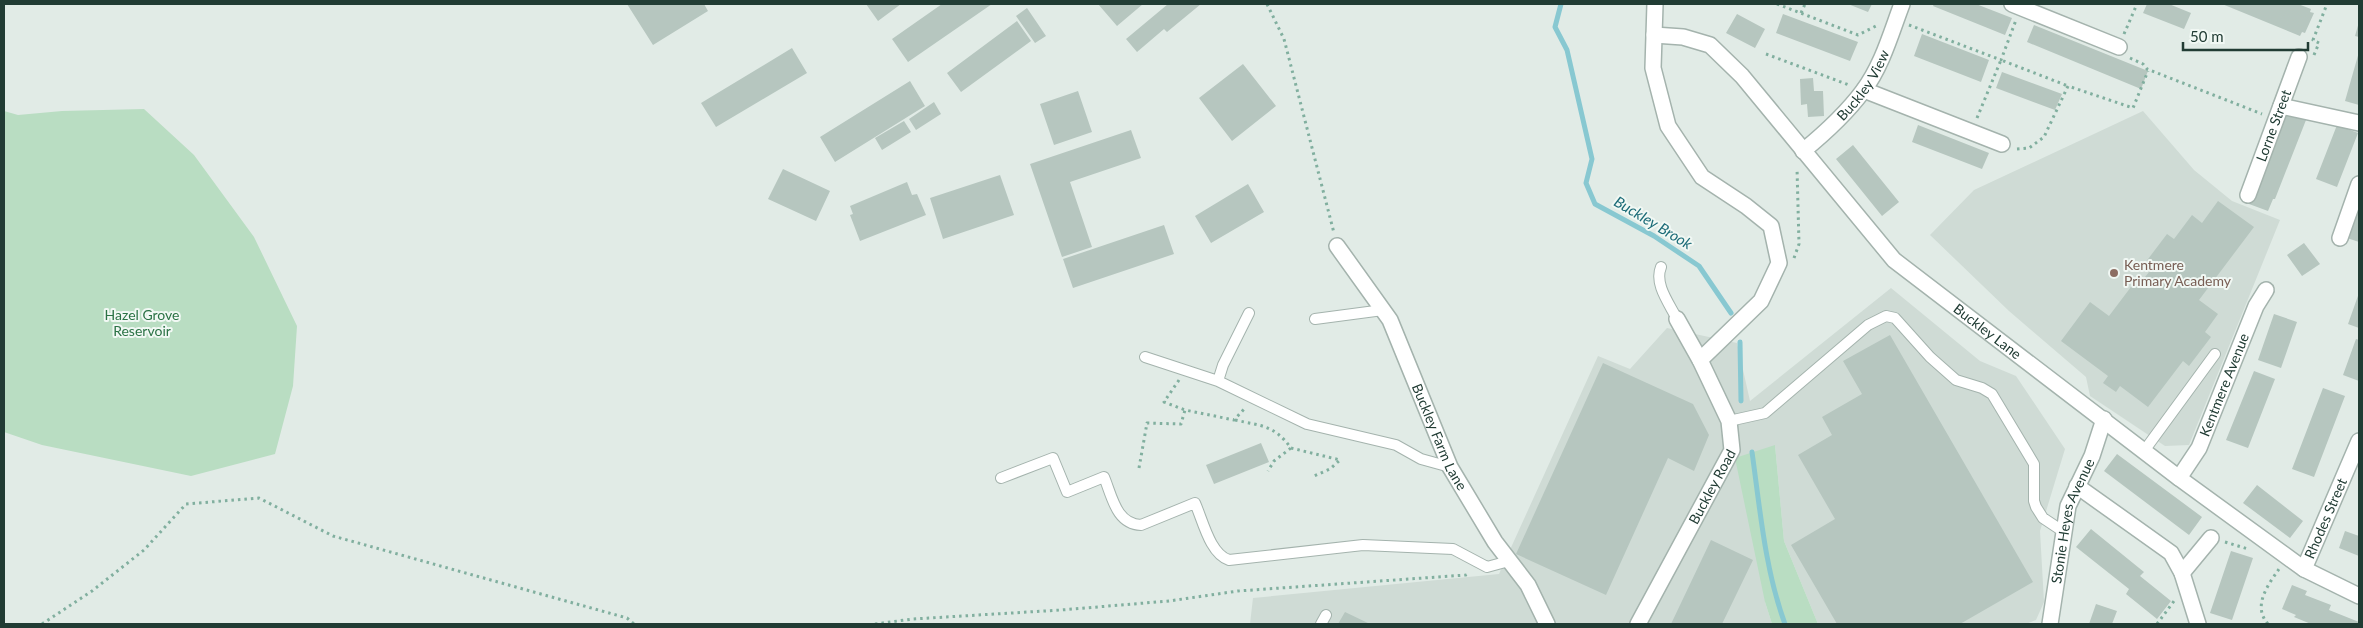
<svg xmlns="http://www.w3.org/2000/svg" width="2363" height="628" font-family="Lato,sans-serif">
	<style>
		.built { fill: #cfdbd5 }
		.green { fill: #b9ddc2 }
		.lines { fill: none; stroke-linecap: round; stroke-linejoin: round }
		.stream { stroke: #88c8d1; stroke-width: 5 }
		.building { fill: #b6c6bf }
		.service-casing { stroke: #a4b3ad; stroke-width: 12 }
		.minor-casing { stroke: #a4b3ad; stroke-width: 18 }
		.path { stroke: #81af9f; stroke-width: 3; stroke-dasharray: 2.5 4; stroke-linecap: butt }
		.service { stroke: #fff; stroke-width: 10 }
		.minor { stroke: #fff; stroke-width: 15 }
		.education-dot { fill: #8d6e63; stroke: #f1f8f4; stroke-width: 2 }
		.labels { text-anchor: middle; stroke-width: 4; stroke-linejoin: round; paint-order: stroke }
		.street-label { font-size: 14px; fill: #213c34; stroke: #f1f8f4 }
		.education-label { font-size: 14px; fill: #785e54; stroke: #f1f8f4; text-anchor: start }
		.park-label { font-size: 14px; fill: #2b7245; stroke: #f1f8f4 }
		.water-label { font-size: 15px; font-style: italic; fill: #1b6b77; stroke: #f1f8f4 }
	</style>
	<rect width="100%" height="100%" fill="#e1ebe6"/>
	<path class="built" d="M2143,111L2194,170L2232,201L2280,220L2189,445L2165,446L2090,396L2086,377L2009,311L1930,235L1974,190Z
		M1891,288L1980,361L2016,376L2065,449L2040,531L2044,602L2036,620L2026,624H1818L1784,541L1775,445L1765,602L1772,624H1250L1253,598L1499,574L1598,356L1630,369L1667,328L1737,343L1750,401Z"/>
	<path class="green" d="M144,109L194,155L254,237L297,326L293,386L275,454L191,476L42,445L4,432V111L18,115L62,111Z
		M1775,445L1784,541L1818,624H1772L1765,602L1735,458Z"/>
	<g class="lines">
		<path class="stream" d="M1561,4L1555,27L1567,50L1592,159L1586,183L1595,204L1654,236L1699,266L1731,313
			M1740,342L1741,401
			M1752,452C1760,509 1765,570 1785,624"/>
	</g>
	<path class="building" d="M627,4H704L708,11L653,45Z
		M866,4H901L878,21Z
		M942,4H992L908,62L892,39Z
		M1098,4H1143L1117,26Z
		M1168,4H1201L1167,32L1164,29L1137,52L1126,39Z
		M1848,4H1872L1868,12Z
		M1934,4H1976L2012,18L2005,35L1933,6Z
		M2147,4H2169L2191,13L2184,29L2143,13Z
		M2222,4H2298L2311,9L2310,12L2314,13L2305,33L2302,32L2300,36Z
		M1027,8L1046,36L1035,43L1016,16Z
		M1737,14L1765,29L1755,48L1726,33Z
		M1783,14L1858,42L1850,61L1776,33Z
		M1017,21L1031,41L961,92L947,73Z
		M2359,22V37L2355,36Z
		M2034,25L2148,71L2141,89L2027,42Z
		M1922,34L1989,60L1981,82L1914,56Z
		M792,48L807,73L716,127L701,103Z
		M2359,52V105L2345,101Z
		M1243,64L1276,106L1232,141L1199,98Z
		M2002,72L2062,94L2055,110L1996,88Z
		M1813,78L1814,91H1823L1824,116L1808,117L1807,104L1801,105L1800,79Z
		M910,81L925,106L835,162L820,137Z
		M1078,91L1092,132L1054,145L1040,104Z
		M934,102L941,114L916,130L909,119Z
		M2285,112L2306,120L2275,199H2273L2268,211L2249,204Z
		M904,121L911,132L882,150L875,138Z
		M1918,125L1989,153L1982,169L1912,142Z
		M2337,125L2358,133L2337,187L2316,179Z
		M1131,130L1141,158L1070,182L1092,247L1062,257L1030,164Z
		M1853,145L1899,202L1882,216L1836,159Z
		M783,169L830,191L816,221L768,199Z
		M1000,175L1014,215L943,239L930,198Z
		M907,182L912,195L917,194L926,215L860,241L850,215L853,214L850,206Z
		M1248,184L1264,212L1211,243L1195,216Z
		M2218,201L2254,227L2199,300L2218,314L2205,332L2211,337L2189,366L2183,361L2148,407L2120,386L2116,392L2103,383L2108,376L2061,341L2090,302L2109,316L2137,279L2141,282L2149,272L2142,267L2167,234L2174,239L2192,215L2202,223Z
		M2359,204V242L2347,238Z
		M1164,225L1174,254L1073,288L1063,259Z
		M2304,243L2320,264L2302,276L2287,255Z
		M2359,293V328L2348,324Z
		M2274,314L2297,322L2281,368L2258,360Z
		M1890,335L2033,582L1960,624H1837L1791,545L1835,519L1798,455L1832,435L1822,417L1862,394L1843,361Z
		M2356,339L2359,340V381L2343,375Z
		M1603,363L1693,404L1709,435L1694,471L1668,458L1606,595L1516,554Z
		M2254,371L2275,379L2248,448L2226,440Z
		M2323,388L2345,396L2314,477L2292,469Z
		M1261,443L1269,462L1214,484L1206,465Z
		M2117,454L2202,517L2189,535L2104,471Z
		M2257,485L2303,521L2290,538L2243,503Z
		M2091,529L2144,572L2140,576L2171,601L2157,619L2126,594L2129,589L2076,547Z
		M2345,531L2359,536V556L2339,548Z
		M1711,540L1753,560L1722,624H1671Z
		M2231,551L2253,558L2232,620L2210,613Z
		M2292,585L2307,591L2305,595L2331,605L2329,610L2359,622V624H2311L2294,617L2296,615L2282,609Z
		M2096,604L2117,611L2112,624H2089Z
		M1345,612L1370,624H1338Z"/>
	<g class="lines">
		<g class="service-casing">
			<path id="service" d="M1661,267C1654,284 1669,303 1677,319
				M1315,319L1383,310
				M1145,357L1218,381L1307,424L1396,445L1421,459L1450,467
				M1218,381L1223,365L1249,313
				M1729,421L1765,413L1868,325L1886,316L1895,318L1930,357L1956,380L1982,388L1992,394L2034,464V501L2036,507L2043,518L2064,532
				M2144,451L2215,354
				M1001,478L1053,458L1067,492L1104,477C1112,496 1116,524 1141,525L1195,503C1203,521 1210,554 1229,560L1363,545L1453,549L1487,567L1509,561
				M1321,624L1326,615"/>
		</g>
		<g class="minor-casing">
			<g id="minor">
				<path d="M1655,4L1653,68L1668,126L1702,177L1746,206L1771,226L1779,263L1761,301L1700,360"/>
				<path d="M2012,4L2119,47"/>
				<path id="s1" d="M1654,35L1683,37L1710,45L1742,76L1894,260L2179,478L2304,569L2359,596"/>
				<path d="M1864,90L2002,144"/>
				<path d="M2281,106L2359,123"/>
				<path id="s2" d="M1803,151C1825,133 1846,114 1863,91C1882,66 1891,33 1902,4"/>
				<path id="s3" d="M2248,195L2299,57"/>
				<path d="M2340,238L2359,184"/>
				<path id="s4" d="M1337,246L1390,320L1450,467L1495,542L1528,585L1547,624"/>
				<path id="s5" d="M2179,478L2199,448L2256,306L2266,290"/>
				<path d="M2077,486L2171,553L2182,573L2198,624"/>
				<path id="s6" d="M2304,569L2359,441"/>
				<path d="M2182,573L2211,538"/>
				<path id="s7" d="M1638,624L1732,450L1729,421L1700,360L1677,319"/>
				<path id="s8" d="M2050,624L2068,506L2092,456L2104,419"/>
			</g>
		</g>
		<path class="path" d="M1267,4L1284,39L1334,233
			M1777,4L1858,35L1878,25
			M1801,13L1805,4
			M1909,25L2001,60L2016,20
			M2124,34L2137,4
			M1766,54L1849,85
			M2314,55L2319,43L2313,40L2327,4
			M2130,58L2143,64L2147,69L2262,114
			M1977,118L2001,60L2068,86
			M2017,149L2029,148L2044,137L2068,86L2133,108L2148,71
			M1794,258L1799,244L1797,168
			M1179,380L1164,402L1185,410
			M1235,420C1262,426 1274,425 1291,448L1274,461L1268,471
			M1291,448L1340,460L1330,469L1314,476
			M1139,468L1147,423L1181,424L1185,410L1234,420L1246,407
			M2225,542L2248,549
			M42,624L92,591L144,550L186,504L259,498L333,536L627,618L634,624
			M875,624L913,619L1061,610L1169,601L1238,591L1466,575L1470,573
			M2157,624L2174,601
			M2268,624C2252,606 2268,585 2279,569"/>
		<use href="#service" class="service"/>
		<use href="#minor" class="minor"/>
	</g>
	<circle class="education-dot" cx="2114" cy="273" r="5"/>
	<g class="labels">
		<g class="street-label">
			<text dy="5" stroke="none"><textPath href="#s2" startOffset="90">Buckley View</textPath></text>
			<text dy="5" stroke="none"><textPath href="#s3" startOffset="74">Lorne Street</textPath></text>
			<text dy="5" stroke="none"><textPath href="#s1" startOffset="458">Buckley Lane</textPath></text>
			<text dy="5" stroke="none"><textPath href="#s5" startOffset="104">Kentmere Avenue</textPath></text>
			<text dy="5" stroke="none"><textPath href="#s4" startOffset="218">Buckley Farm Lane</textPath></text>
			<text dy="5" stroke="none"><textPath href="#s7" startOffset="156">Buckley Road</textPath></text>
			<text dy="5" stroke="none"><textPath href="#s6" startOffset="55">Rhodes Street</textPath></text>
			<text dy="5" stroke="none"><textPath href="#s8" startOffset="106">Stonie Heyes Avenue</textPath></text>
		</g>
		<g class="education-label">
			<text x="2124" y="270">Kentmere<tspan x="2124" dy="16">Primary Academy</tspan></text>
		</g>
		<g class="park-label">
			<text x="142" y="320">Hazel Grove<tspan x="142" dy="16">Reservoir</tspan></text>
		</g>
		<g class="water-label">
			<text transform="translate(1653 223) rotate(31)" y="5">Buckley Brook</text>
		</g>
	</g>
	<rect width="2363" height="628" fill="none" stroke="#213c34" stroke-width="10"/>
	<path d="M2183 42v8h125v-8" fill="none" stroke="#213c34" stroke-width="2.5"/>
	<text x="2190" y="42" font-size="15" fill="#213c34" stroke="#f1f8f4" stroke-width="4" paint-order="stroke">50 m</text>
</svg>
